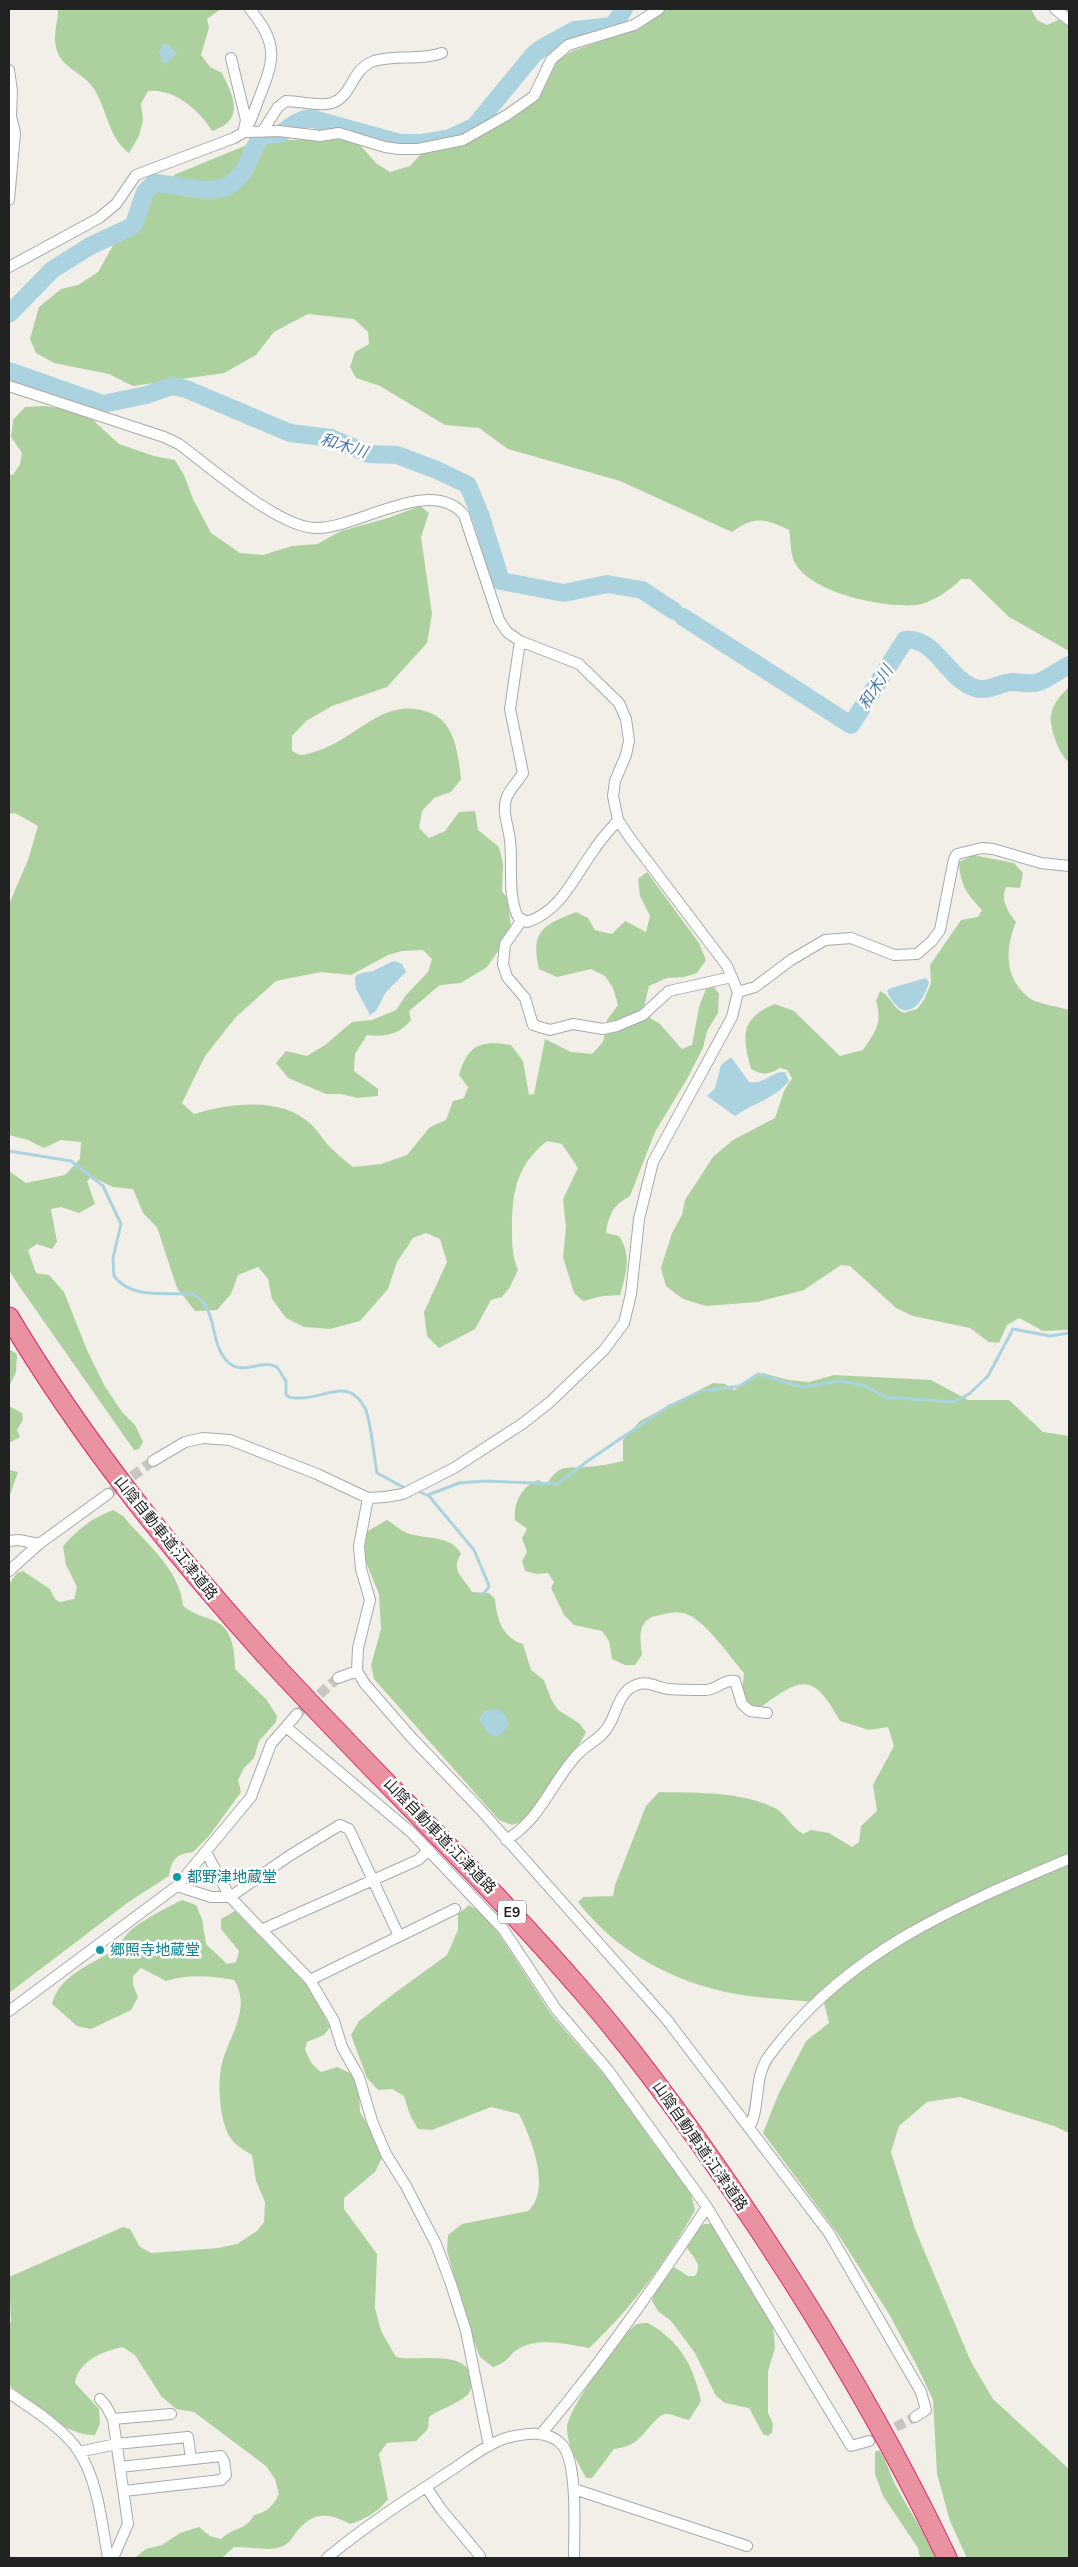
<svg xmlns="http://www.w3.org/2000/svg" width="1078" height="2567" font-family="'Nunito Sans','Noto Sans JP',sans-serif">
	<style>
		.forest { fill: #add19e }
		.water { fill: #aad3df }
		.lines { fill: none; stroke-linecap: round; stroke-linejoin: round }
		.stream { stroke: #aad3df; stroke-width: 3 }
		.river { stroke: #aad3df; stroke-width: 18 }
		.street-tunnel { stroke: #c8c6c1; stroke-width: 10; stroke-dasharray: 10 5; stroke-linecap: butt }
		.street-casing { stroke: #a9a9a9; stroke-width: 12 }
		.highway-casing { stroke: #dc2a67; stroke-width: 21 }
		.street { stroke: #fff; stroke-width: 10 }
		.highway { stroke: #e892a2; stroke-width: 19 }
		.culture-dot { fill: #0f9aa8; stroke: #fff; stroke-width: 2 }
		.labels { text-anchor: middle; stroke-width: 5; stroke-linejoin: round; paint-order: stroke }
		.shield { fill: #fff; stroke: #646464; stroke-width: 1 }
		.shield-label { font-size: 14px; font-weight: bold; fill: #222 }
		.street-label { font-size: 15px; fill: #222; stroke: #fff }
		.culture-label { font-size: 15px; fill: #0d838f; stroke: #fff; text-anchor: start }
		.water-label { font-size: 16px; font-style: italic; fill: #4a7aab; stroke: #fff }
	</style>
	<rect width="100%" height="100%" fill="#f2efe9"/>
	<path class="forest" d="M58,9H221L207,19L209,28L201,55L210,67L222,73C233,96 246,120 212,131C200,110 173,88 148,91L141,104L143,120L139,136L129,153C107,137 107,106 92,86C82,73 62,67 57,51C52,35 58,24 58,9Z
		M666,9H1031L1037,20L1047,25L1058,20L1069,24V651L1009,617L970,579H961C952,589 930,604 916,605C883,608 809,593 794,561C790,553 791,539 789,530C765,519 755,515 732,532L620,481L508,449L479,428L445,425L380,386L356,378L350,367L355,352L369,344L368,332L354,319L308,314L274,332L256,355L224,373L133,386L109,374L54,363L36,353L30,339L39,307L61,289L78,285L98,272L115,242L151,193L176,174L247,145L285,140L341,138L358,143L376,163L390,172L410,166L422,153L464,145L501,125L541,94L557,61L572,51L640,28Z
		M45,406L69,410L93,420L119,444L154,456L175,460L184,475L193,499L211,533L240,553L263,555L292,546L317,544L341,531L388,518L420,506L429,513L421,537L432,614L427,643L387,687L332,706L306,721L292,736V751C294,752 299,755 302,755C306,755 313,752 317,751C355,740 383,696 428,712C455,721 458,753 461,779L451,792L434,798L422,811L419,828L429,838L445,831L459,812L475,811L478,830L499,847L503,864L502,891L507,898L511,925L499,950L487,967L461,983L440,985L409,1011L411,1020C399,1035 385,1037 367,1035L355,1054L354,1071L378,1089V1096L358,1098L341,1094H326L288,1078L276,1063L286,1051L307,1056L325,1045L352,1022L372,1020L396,1010L406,995L428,972L432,959L423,950L402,951L388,955L351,975L321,972L276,981L235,1018L205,1056L182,1103L194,1114C230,1103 282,1096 312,1125C318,1131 322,1138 327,1144C335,1152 344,1160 353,1167L381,1164L407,1155L430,1127L446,1120L453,1101L464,1098L468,1087L459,1075C468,1045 480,1040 511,1045L523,1061L529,1095L534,1094L545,1039L571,1052L592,1054L603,1042L607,1020L618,1005L613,988L605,976L591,969L557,977L539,969C530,931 543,925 576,912L588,918L595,930L612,934L625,921L646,932L650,916L640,896L638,879L647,872L699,943L706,960L697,973L684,977L667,978L649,986L644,1007L650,1018L659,1023L682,1049L692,1045L699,1007L706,989L714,987L719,994L718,1013L707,1031L703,1048L687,1079L655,1132L630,1196C613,1205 609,1214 606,1233L619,1236C632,1255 626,1274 620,1295L603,1296L583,1301L574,1293L563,1257L566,1227L563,1199L578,1168L562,1144L547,1141C517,1165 512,1191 512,1228C512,1243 512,1255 518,1270L510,1287L502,1297L491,1300L475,1329L439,1348L427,1336L424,1312L447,1262L440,1239L426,1233L413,1238L397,1262L388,1289L360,1321L330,1329L304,1327L286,1318L272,1299L268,1279L258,1267L238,1275L231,1294L217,1310L195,1311L177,1288L157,1227L143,1213L133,1189L113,1187L92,1177L87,1181L95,1204L79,1213L61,1207L51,1209L57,1242L52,1249L37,1244L28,1250L36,1273L49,1275L64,1292L87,1350L104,1385L122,1412L135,1425L143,1442L139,1449L134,1450L19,1286L9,1270V1171L26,1183L65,1175L80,1159L81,1142L61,1140L44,1148L28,1140L9,1135V904L28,860L38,826L15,813L9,814V475H13L20,464L22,453L11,437L13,420L25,407Z
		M1069,687V762C1060,757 1049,727 1051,716C1052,704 1061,695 1069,687Z
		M973,855L1014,863L1023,873L1020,888L1006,887C1000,900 1008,912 1016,922C1005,949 1004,977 1028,997C1034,1003 1060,1007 1069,1010V1330L1043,1331L1019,1318L1007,1325L999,1343L989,1342L970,1328L913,1316L896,1308L850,1266L841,1265L804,1290L757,1302L706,1306L683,1299L666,1286L661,1268L672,1233L682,1215L685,1200L713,1157L733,1140L775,1118L784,1091L792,1078L787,1070L780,1068C770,1075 761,1075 751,1069C742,1036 740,1018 775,1004L794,1011L840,1056L863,1050C875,1032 883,1023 876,1001L880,991C891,996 893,1009 904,1013L917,1009L924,1000L931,983L930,965L961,920L978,917L982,910C967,894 960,885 959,862Z
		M9,1349L17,1354L16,1372L9,1387Z
		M762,1373L789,1380L809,1382L834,1375L931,1380L968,1400H1009L1043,1432L1069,1436V2133L1054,2126L960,2097L927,2102L899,2126L891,2152L915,2229L971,2362L993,2399L1069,2469V2558H967L950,2521L937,2474L933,2400L916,2364L889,2314L838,2234L763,2133L778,2095L806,2041L829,2023L824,2003C791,1999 754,1999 721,1991C666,1978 613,1948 578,1902L583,1897L613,1896L615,1885L646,1806L659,1792C697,1793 739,1791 775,1808C785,1813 791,1827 803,1834L811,1830L829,1833L852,1847L859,1842L861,1826L877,1811L873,1785L894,1746L888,1727L869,1730L840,1721C814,1674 803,1675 761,1707L753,1706L745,1702L742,1693L744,1673C731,1658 702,1616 683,1613C674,1611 665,1614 656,1616C637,1620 640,1640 642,1655L635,1665H625L612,1659L609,1641L602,1631L574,1625L564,1615L551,1588L554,1582L548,1573L537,1574L525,1571L522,1561L527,1552L522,1538L527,1529L515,1520C513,1503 522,1486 538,1480L547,1484C560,1462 568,1469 587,1467C599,1466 612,1464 623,1461V1440L640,1421L713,1383L725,1384L734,1390Z
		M9,1406L22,1413L23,1420L17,1430L20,1437L9,1443Z
		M9,1466L10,1470L18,1472L9,1498Z
		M113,1510L123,1516C145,1543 180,1569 183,1606C193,1614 203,1616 215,1621C233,1629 235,1652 235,1669L266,1699L277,1716L276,1722L259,1741L254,1758L244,1768L238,1780L241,1792L209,1836L193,1852C176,1854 172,1859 169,1876L130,1901L9,1993V1584L17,1573L23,1571L50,1589L55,1599L60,1602L74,1599L77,1587L66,1565L63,1546C78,1529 92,1518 113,1510Z
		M387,1520C394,1524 400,1530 407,1533C425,1540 451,1534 461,1554C450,1571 463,1576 472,1592L489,1593L495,1599C497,1618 501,1637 523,1644L531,1670L544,1680L551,1699L558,1710L579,1723L586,1732C579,1747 535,1813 522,1821C519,1823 515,1824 512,1825L499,1820L374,1679L371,1665L381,1629L379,1594L365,1560L364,1539L368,1531Z
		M182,1900L196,1905L202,1919L206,1944L227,1964L236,1962L239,1951L221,1929V1919L235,1911L308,1986L330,2027L324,2035L307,2042L305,2050L312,2064L321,2072L337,2067L350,2073L359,2087L360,2112L375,2136L382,2158L375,2172L344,2198V2209L377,2254L375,2308L381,2331L396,2357C414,2362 470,2348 471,2379C471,2386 472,2391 466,2396C459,2403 440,2409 429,2417L428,2429L416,2441L387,2443L379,2454L388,2499C378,2512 366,2519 350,2524C330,2513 314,2511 298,2530C294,2534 291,2542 285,2545C272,2553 249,2546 234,2547L222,2558H135L146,2549L162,2545L180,2533L199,2527L210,2536L221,2539C233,2527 244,2532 254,2515C267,2512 273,2506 279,2494L275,2479L266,2466L194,2412L176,2409L161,2396L135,2355L123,2347C103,2351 78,2361 75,2383L99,2409L100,2424L95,2435C61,2435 36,2404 9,2385V2325L11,2322L9,2277L123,2227L130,2229L140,2247L151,2253L218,2248L237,2244L257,2231L264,2222L265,2202L256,2181L252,2155C246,2151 238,2147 233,2141C219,2126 217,2082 222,2063C229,2036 252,2008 234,1980C211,1976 188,1974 166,1981L141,1968L133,1976V1985L138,1997L131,2010L91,2029L77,2026L52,2004C59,1976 88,1966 111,1952C119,1946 124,1936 132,1929C148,1917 164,1909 182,1900Z
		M469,1905L479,1911L498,1933L551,2014L618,2091L653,2143L690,2190L695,2210C668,2259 631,2309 589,2348C568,2345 541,2337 520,2348C508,2354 510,2362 493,2367L480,2357L469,2329L447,2251L448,2235L462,2224L528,2211C552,2189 531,2138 519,2114L491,2107L432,2130L418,2129L410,2115L404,2096L392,2089L378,2090L367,2078L351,2035L359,2021L396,1992L447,1955L458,1930V1914Z
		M704,2224H712L773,2326L775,2348L768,2371V2413L773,2424L772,2433L768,2436L763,2434L749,2408L725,2403L716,2396L695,2353L671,2321L658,2311L652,2301L654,2293L674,2267L688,2276H695C703,2265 694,2258 687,2248C689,2237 695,2229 704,2224Z
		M648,2323C681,2342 693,2365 701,2401L689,2420C682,2419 672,2413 666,2414C657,2414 645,2435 636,2441C630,2446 622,2448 614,2449L592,2478H586C578,2462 567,2447 567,2428C567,2411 621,2333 637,2324C640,2323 645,2323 648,2323Z
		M879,2450C886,2459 889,2471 894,2482C907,2508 924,2530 935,2558H920L918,2548L883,2496L875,2474V2452Z"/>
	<path class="water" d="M163,44L170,46L177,54L164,65L159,52Z
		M395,961L402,964L406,972L386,992L376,1011L370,1015L356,989L355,977C361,971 367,973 373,971C381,968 386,963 395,961Z
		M926,978L929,982C926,996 910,1023 895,1004C891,1000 888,995 887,990L891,988Z
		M731,1057L749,1082C764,1085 771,1071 785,1072L789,1081C774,1099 754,1103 735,1116L707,1096L715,1088L721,1065Z
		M497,1709L506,1715L508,1725L503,1733L496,1737L489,1734L479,1719L485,1711Z"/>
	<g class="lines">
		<path class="stream" d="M9,1151L71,1161L103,1186L121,1224L113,1258L114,1276C132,1300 166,1292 192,1294C218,1305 209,1341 226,1360C242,1378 259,1358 277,1367L286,1381V1395C290,1398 292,1398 297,1398C325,1400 347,1375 365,1408C371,1420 374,1458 377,1473L403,1487
			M420,1492L429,1496L474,1550L488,1583L489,1587L482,1595
			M428,1495L459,1483L486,1481L557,1484L589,1460L669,1406L702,1391L740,1386L758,1374L802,1387L842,1381L865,1386L886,1397L954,1402L969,1394L988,1376L1013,1329L1050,1336L1069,1333"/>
		<path class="river" d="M9,314L52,270L90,246L131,227L134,224L145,192L154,183C182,184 222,203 242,173C250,161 253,146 263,135L280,134L294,124L305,119H313L400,143H421L450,138L474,127L534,54L542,48L575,30L613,26L624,9
			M9,371L103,404L146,395L172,386L186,389L290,433L331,438L369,454L397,455L437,470L468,485L481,517L501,581L564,593L607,584L642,590L674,611
			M683,617L851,725L905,640C935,636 947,679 975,688C989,692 999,683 1012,682C1022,682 1030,685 1039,682C1049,678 1059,670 1069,665"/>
		<path class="street-tunnel" d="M108,1494L153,1461
			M297,1714L338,1678
			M869,2441L915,2417"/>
		<g class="street-casing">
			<path id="street" d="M1055,9L1069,20
				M231,58L246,120L244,129
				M9,70L12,91L11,116L15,133L9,200
				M244,132L279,131L320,136L339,133L385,147L399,149H418L463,140L507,115L534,96L551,60L568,45L634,25L659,9
				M262,132L278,107L286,101C301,101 317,107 332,103C353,96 350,70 374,61C396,54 420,61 442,53
				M9,267L99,218L116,204L136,175L234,138L244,132C251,123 254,111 258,101C274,60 280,46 250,9
				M9,386L164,437L179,444C210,467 280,529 317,528C359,528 431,475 464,515L499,620L507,632L520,641L579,664L619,703L626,719L629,741L626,755L615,781L613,796L618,820L630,838L727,966L738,992L732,1017L653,1162L639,1219L631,1294L624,1323L604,1350L550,1402L522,1424L454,1468L403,1494L385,1497L368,1498L317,1474L230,1440L203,1438L185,1442L153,1461
				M520,641L510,709L523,773C518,781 509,790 506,799C502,814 509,827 510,841C513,865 507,895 518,917L527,922C561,911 574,877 594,850C601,839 610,830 618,820
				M522,920L505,944L503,964L507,977L525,998L533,1025L550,1030L573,1024L603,1029L617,1026L643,1015L669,991L732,977
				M738,992L755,987L791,960L825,940L851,938L894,955L917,954L932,941L940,930L954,859L957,854L982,848L993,849L1041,863L1069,866
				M9,1541L19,1540L39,1544
				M9,1571L39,1544L108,1494
				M357,1671L365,1684L411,1737L479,1808L667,2020L829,2233L921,2392L926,2410L915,2417
				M338,1678L357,1671L358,1648L370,1600L361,1569L359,1546L368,1498
				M286,1727L412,1833L503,1929L556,2009L608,2070L707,2207L851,2446L869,2441
				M506,1840C541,1819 550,1785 576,1756C586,1744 602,1739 609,1725C617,1712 619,1691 636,1685C647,1680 658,1688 669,1689C681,1690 692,1690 704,1690C716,1691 723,1679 735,1681L742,1704L750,1711L767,1713
				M206,1852L230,1897L289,1856L340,1825L349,1829L399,1936
				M177,1886L211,1897H230L310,1980L334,2021L342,2047L359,2077L372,2121L386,2154L406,2186L436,2244L451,2284L466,2331L489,2446
				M261,1930L418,1860L429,1850
				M310,1980L455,1909
				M9,2011L177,1886L251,1797L271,1744L297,1714
				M749,2128C761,2107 753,2077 769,2056C845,1952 954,1907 1069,1859
				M9,2393C31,2408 65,2429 79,2452C98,2481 102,2524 108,2558
				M100,2399L106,2406L113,2419L128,2524L113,2558
				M113,2419L171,2414
				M541,2434C602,2362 655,2286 707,2207
				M79,2452L116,2444L188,2437L191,2459
				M120,2467L221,2456L224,2461L226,2475L221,2480L124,2491
				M426,2487L441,2509L480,2556
				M574,2489L747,2546
				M327,2558C365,2526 406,2500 447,2473C466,2461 485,2445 506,2438C525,2433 549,2429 563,2446C578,2465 574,2533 574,2558"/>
		</g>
		<g class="highway-casing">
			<path id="highway" d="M9,1317C83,1441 173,1553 270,1660C372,1772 483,1876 583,1992C646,2065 702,2144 756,2225C827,2332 892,2442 947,2558"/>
		</g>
		<use href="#street" class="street"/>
		<use href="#highway" class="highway"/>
	</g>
	<g class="culture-dot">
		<circle cx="177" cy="1877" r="5"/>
		<circle cx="100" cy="1950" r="5"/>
	</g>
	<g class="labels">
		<rect class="shield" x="498" y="1900.5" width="28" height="23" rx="4"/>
		<g class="shield-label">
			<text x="512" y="1917">E9</text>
		</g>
		<g class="street-label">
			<text transform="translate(166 1538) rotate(51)" y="5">山陰自動車道;江津道路</text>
			<text transform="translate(440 1836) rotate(46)" y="5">山陰自動車道;江津道路</text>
			<text transform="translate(700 2146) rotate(55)" y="5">山陰自動車道;江津道路</text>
		</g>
		<g class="culture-label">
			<text x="187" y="1882">都野津地蔵堂</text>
			<text x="110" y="1955">郷照寺地蔵堂</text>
		</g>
		<g class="water-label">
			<text transform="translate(344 445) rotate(17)" y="6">和木川</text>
			<text transform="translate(875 687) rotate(-57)" y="6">和木川</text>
		</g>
	</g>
	<rect width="1078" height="2567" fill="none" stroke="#222222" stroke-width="20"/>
</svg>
